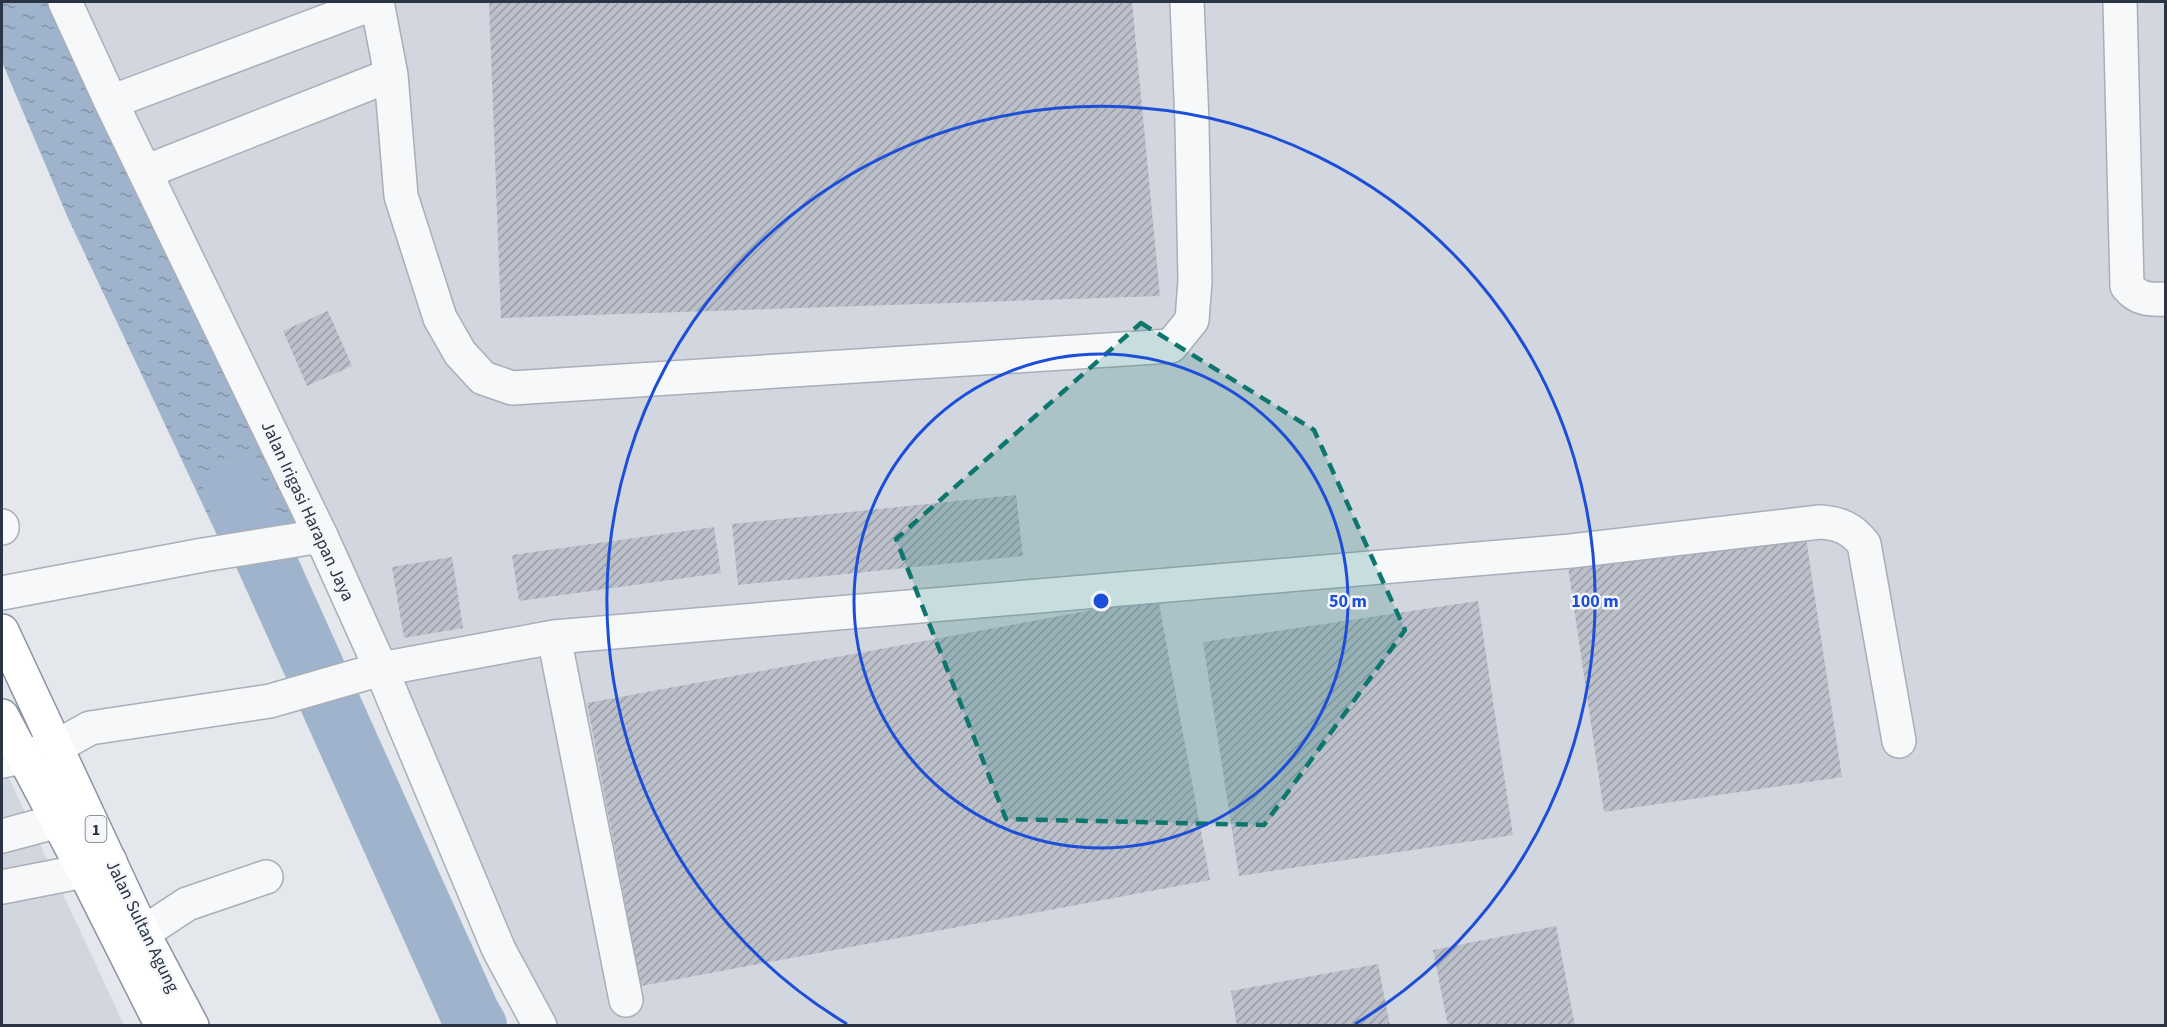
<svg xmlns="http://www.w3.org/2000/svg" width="2167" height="1027" font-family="'Source Sans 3',sans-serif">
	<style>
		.built { fill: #d2d6de }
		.water { fill: url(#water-ripples) }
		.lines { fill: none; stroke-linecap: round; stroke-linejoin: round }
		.river { stroke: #9fb4cc; stroke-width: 60 }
		.building { fill: url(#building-hatch) }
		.minor-casing { stroke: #a9aeb7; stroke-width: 36 }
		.highway-casing { stroke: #8b94a3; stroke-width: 36 }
		.minor { stroke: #f7f8fa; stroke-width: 33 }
		.highway { stroke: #fff; stroke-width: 33 }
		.marked { fill: #0f766e; fill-opacity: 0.2; stroke: #0f766e; stroke-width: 4.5; stroke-dasharray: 12 8; stroke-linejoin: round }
		.ring { fill: none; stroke: #1d4ed8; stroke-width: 3 }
		.labels { text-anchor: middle; stroke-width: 5; stroke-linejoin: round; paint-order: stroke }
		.shield { fill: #f4f6f9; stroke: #676e7b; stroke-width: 1.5 }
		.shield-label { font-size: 16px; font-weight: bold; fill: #2b3445 }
		.street-label { font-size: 18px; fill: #2b3445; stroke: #f4f6f9 }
		.centre { fill: #1d4ed8; stroke: #f4f6f9; stroke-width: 3 }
		.ring-label { font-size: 18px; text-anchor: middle; font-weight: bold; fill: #1d4ed8; stroke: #f4f6f9; stroke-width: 5; stroke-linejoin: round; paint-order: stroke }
	</style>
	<defs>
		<pattern id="water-ripples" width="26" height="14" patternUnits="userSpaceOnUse" patternTransform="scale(1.5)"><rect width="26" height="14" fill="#9fb4cc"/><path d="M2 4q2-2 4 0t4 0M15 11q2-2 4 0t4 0" fill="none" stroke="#8293a7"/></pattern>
		<pattern id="building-hatch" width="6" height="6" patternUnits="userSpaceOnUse" patternTransform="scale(1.5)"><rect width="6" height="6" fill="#bbc0ca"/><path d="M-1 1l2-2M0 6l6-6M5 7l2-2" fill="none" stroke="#989da6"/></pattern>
	</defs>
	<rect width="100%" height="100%" fill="#e4e7ec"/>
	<path class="built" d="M70,2H2165V1025H540Z
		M2,763L124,1025H2Z"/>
	<path class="water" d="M2,2H66L321,536L225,552L68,218L2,62Z"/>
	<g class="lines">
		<path class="river" d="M233,487L470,1014L477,1026"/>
	</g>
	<path class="building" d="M489,2H1132L1160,296L501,318Z
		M328,311L352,366L307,386L283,331Z
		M1016,495L1023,556L738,585L732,524Z
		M714,527L721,573L519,601L512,555Z
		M1805,532L1842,777L1604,812L1568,567Z
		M452,557L463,628L404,638L392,567Z
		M1158,598L1210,880L641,986L587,703Z
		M1478,601L1513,835L1239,876L1203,642Z
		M1556,926L1575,1026H1448L1433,950Z
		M1378,964L1390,1026H1237L1231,991Z"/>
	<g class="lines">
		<g class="minor-casing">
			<path id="minor" d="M65,2L111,102L321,536L381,669L499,950L540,1026
				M377,2L391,75L401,196L440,318L460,353L483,378L512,388L1171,346L1192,320L1195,281L1192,123L1187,2
				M2120,2L2127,286C2138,299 2148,300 2166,299
				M111,102L377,2
				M145,172L391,75
				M2,526V528
				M2,593L203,555L321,536
				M554,637L626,1000
				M2,761L23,757L56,747L90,728L270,701L381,669L554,637L1571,551L1820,522C1840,523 1852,529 1864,544L1899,741
				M2,836L58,821
				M2,887L84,871L110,861
				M143,933L187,904L266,877"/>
		</g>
		<g class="highway-casing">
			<path id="highway" d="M2,631L143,933L192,1026
				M2,716L84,871L162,1026"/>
		</g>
		<use href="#minor" class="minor"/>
		<use href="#highway" class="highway"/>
	</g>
	<path class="marked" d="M1141,323L1314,430L1405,630L1264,825L1006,819L896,539Z"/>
	<g class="ring">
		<circle cx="1101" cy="601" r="247"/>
		<path d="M847 1024A494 494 0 1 1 1355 1024"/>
	</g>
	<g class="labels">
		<rect class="shield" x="85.5" y="816" width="21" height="26" rx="4.5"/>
		<g class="shield-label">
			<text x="96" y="835">1</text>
		</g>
		<g class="street-label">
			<text transform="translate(308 511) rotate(65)" y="6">Jalan Irigasi Harapan Jaya</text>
			<text transform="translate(143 926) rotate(64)" y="6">Jalan Sultan Agung</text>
		</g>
	</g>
	<circle cx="1101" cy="601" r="9" class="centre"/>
	<g class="ring-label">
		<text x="1348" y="607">50 m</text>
		<text x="1595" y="607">100 m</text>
	</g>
	<rect width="2167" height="1027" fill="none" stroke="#2b3445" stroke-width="6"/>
</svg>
